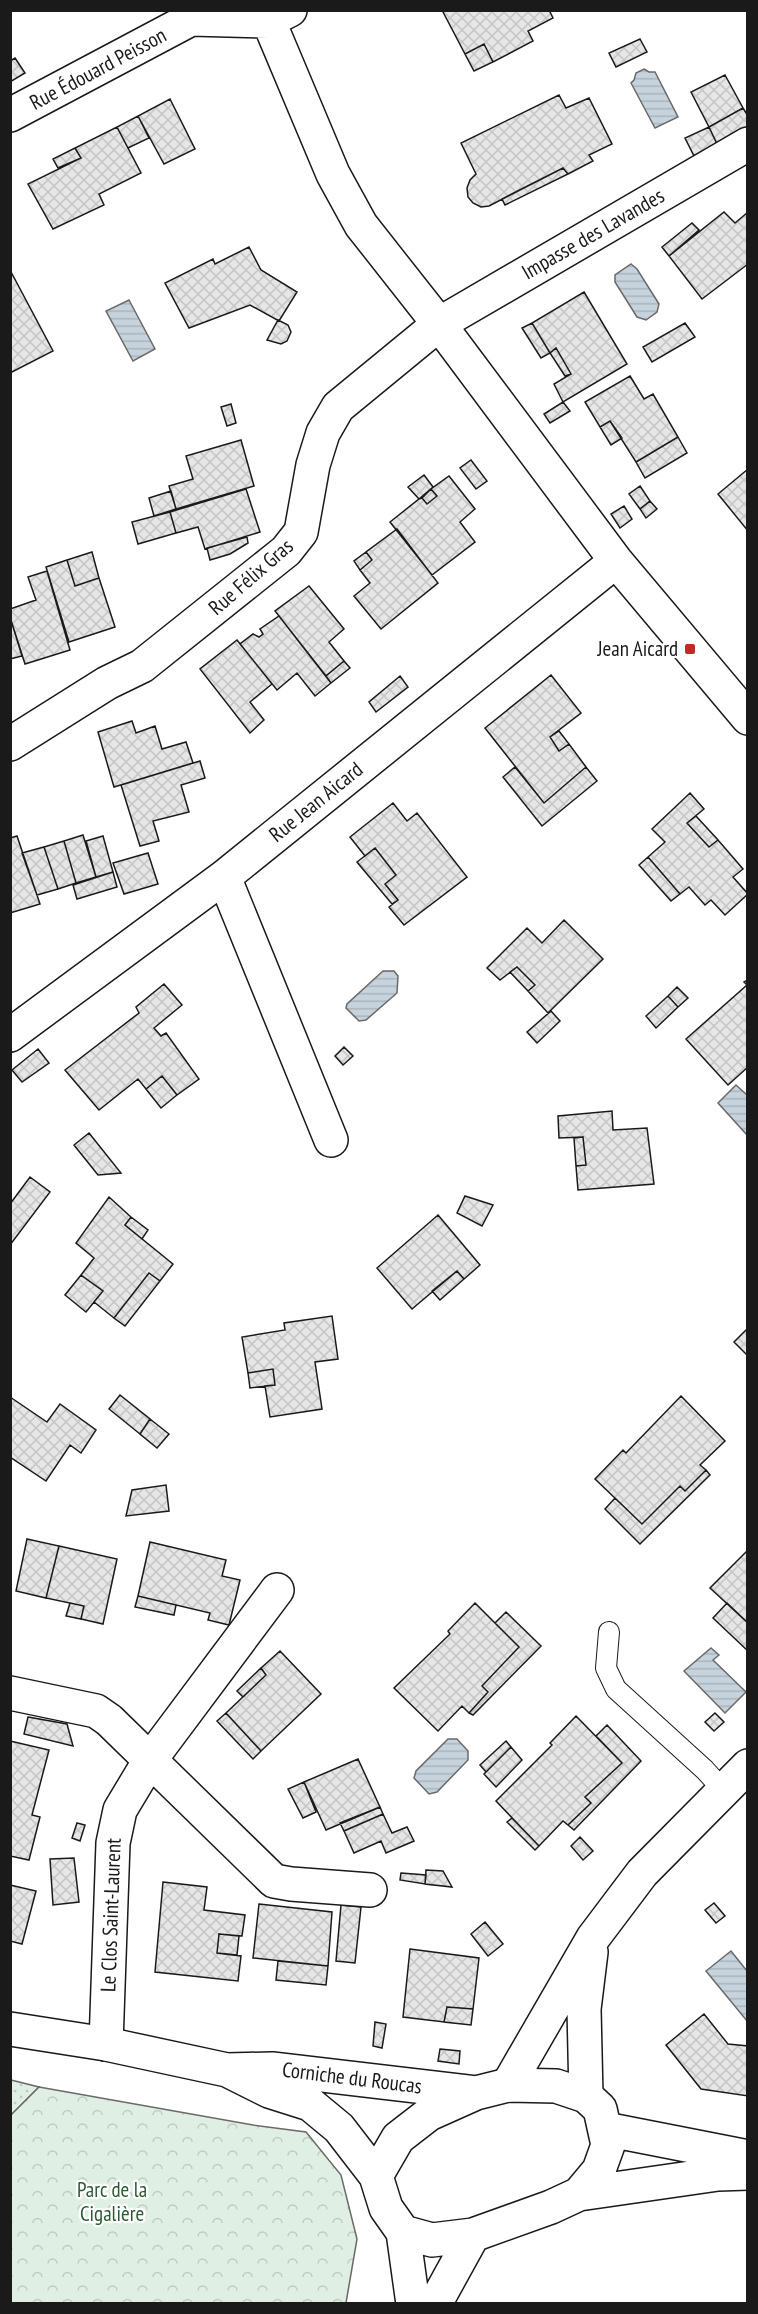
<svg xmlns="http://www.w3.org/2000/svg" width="758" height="2314" font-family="'PT Sans Narrow',sans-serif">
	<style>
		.grass { fill: url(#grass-dots); stroke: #6a6a6a; stroke-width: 1.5 }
		.park { fill: url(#park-crowns); stroke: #6a6a6a; stroke-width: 1.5 }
		.water { fill: url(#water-rules); stroke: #6a6a6a; stroke-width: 1.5 }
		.building { fill: url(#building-cross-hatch); stroke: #1a1a1a; stroke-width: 1.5 }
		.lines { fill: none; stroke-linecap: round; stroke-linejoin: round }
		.lane-casing { stroke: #1a1a1a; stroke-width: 22 }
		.street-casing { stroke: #1a1a1a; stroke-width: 36 }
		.secondary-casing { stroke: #1a1a1a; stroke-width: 36 }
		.lane { stroke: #fff; stroke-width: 20 }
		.street { stroke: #fff; stroke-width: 33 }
		.secondary { stroke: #fff; stroke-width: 33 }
		.poi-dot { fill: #c62828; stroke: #fff; stroke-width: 2 }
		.labels { text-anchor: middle; stroke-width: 4.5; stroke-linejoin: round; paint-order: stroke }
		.street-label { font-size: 21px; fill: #1a1a1a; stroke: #fff }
		.poi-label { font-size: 21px; fill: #1a1a1a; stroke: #fff; text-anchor: end }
		.park-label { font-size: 21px; fill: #2b5a34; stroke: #fff }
	</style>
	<defs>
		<pattern id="grass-dots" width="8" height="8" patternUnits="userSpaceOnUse" patternTransform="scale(1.5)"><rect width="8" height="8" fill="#e0efe3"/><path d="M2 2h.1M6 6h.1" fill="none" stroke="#c0ccc2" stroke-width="1.8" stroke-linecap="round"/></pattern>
		<pattern id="park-crowns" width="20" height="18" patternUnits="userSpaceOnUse" patternTransform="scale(1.5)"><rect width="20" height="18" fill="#e0efe3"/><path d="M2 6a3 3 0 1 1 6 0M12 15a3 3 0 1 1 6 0" fill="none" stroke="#c0ccc2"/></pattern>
		<pattern id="water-rules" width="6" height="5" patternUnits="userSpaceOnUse" patternTransform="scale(1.5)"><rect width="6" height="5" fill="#c6d2dc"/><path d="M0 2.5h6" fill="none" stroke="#aab4bc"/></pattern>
		<pattern id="building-cross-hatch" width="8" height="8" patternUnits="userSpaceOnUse" patternTransform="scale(1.5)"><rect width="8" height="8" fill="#e6e6e6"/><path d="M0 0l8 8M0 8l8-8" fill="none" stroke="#c5c5c5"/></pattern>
	</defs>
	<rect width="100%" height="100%" fill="#fff"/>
	<path class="grass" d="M11,2080L39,2087L11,2115L10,2080Z"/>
	<path class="park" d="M39,2087L253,2125L306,2132L341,2175L357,2239L346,2303H11V2115Z"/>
	<path class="water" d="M644,69L649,72H655L678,117L655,128L631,83L634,80L636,73Z
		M631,264L637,269L659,304L657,312L646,320L637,317L615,282V275Z
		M129,300L155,349L133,361L106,311Z
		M383,971H394L398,976L397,993L366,1020L359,1021L346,1008L347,1004Z
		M736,1085L747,1095V1135L718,1103Z
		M711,1648L719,1655L713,1660L746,1692L725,1713L684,1671Z
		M448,1739H457L468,1751V1760L437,1792L429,1794L414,1778L416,1771Z
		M731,1951L747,1971V2021L706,1971Z"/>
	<path class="building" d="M442,10H549L553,18L528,31L533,41L493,62L484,44L465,54Z
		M640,39L647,52L616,67L609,53Z
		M484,44L493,62L474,71L465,54Z
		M15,58L25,73L10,82V61Z
		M725,75L743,108L709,127L691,92Z
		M559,95L566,108L589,98L612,144L589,155L593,161L568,174L563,168L489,206L481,207L473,203L468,197L467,188L470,180L476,174L461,143Z
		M170,99L195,149L164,164L138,116Z
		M743,108L748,116V127L717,144L709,127Z
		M138,116L149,138L128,148L117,127Z
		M117,127L141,173L99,194L104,205L53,229L28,184L81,158L75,148Z
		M709,127L717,144L694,156L685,138Z
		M75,148L81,158L58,168L53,159Z
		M563,168L568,174L505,205L502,199Z
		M724,212L735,223L748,212V264L702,299L669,256Z
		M692,223L699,230L669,256L662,247Z
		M249,247L261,270L297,292L279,321L250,305L189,328L165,283L213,259L215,264Z
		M10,270L53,351L10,373Z
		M584,292L627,364L563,402L554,384L571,374L556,348L550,353L532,323Z
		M278,320L288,325L291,332L287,341L281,344L267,340Z
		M532,323L550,353L541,358L522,328Z
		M685,323L695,337L652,362L643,347Z
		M556,348L571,374L565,376L550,353Z
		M630,376L644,399L653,394L678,437L636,462L610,421L600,427L585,402Z
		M563,402L570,411L550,423L544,414Z
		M231,404L236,423L227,426L221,407Z
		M610,421L622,438L611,445L600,427Z
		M678,437L687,453L645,478L636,462Z
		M241,440L254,486L176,509L169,486L193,479L186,456Z
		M471,460L487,481L476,489L460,468Z
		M748,469V531L718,494Z
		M424,475L433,487L419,499L408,487Z
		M449,476L475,509L460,522L475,542L432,575L390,522L419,499L422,498L427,504L437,496L431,489Z
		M640,486L650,501L640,509L629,494Z
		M246,489L260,532L205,549L198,527L176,533L170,512Z
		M431,489L437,496L427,504L422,498Z
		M171,491L176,509L154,516L149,498Z
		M650,501L657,509L646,518L640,509Z
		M624,506L632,519L620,528L611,514Z
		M170,512L176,533L138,544L132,522Z
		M397,529L438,583L381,629L354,596L370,583L360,570L372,560L366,552Z
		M247,537L248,543L230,554L210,560L207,548Z
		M92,552L99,578L75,586L67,560Z
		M366,552L372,560L360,570L354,561Z
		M67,560L75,586L99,578L115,627L69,642L46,567Z
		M47,571L70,650L25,664L10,617V609L36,600L28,577Z
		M309,586L344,629L329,642L344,661L326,676L275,611Z
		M279,616L331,683L315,696L297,673L277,690L240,644L253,634L259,637L263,634L260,629Z
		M10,617L22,656L10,659Z
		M237,640L272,684L250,702L264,720L250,733L200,669Z
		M344,661L350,668L331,683L326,676Z
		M551,675L581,713L550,737L559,751L569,744L586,767L544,803L485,728Z
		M400,676L408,687L376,712L369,702Z
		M132,721L136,733L155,726L162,749L186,742L193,763L114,787L98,732Z
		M559,731L569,744L559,751L550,737Z
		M200,761L205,778L181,785L189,812L153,821L159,841L140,846L121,785Z
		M515,767L544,803L586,767L597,781L542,826L503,777Z
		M690,793L704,809L687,823L709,847L718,840L743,869L733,877L748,894L725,915L711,900L705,905L689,887L680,894L648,857L665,842L652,829Z
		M393,803L407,821L417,813L467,877L404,925L389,907L398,900L385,884L396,875L375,848L365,856L350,837Z
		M696,816L718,840L709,847L687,823Z
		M83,835L96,877L76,883L64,841Z
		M17,836L40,904L10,913V838Z
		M103,836L113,872L96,877L86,841Z
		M64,841L76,883L58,889L44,847Z
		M44,847L58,889L37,895L22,853Z
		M375,848L396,875L385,884L398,900L392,904L357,862Z
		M148,853L158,884L124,894L113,863Z
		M648,857L680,894L671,901L639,865Z
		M113,872L117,887L77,899L73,885Z
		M564,920L603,959L548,1013L528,991L535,985L517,967L500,980L487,968L527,928L542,943Z
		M517,967L535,985L528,991L510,972Z
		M748,980V1067L728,1085L686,1039L747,985L744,982Z
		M164,984L182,1005L154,1028L161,1036L166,1033L199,1079L177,1095L162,1076L146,1089L138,1079L99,1110L65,1070L139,1013L136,1007Z
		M677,987L688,998L678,1007L668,996Z
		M668,996L678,1007L656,1028L646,1016Z
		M551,1011L560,1021L537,1043L527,1032Z
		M344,1047L353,1056L343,1065L335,1056Z
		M38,1049L49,1063L22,1082L12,1070Z
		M162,1076L177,1095L161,1108L146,1089Z
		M612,1111L613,1130L647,1128L654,1184L578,1190L576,1166L586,1165L583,1137L559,1138L558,1116Z
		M89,1133L121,1173L98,1175L74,1145Z
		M583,1137L586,1165L576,1166L574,1138Z
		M30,1177L50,1192L10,1245V1204Z
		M465,1196L493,1205L482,1226L457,1213Z
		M109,1197L131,1217L125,1225L173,1264L160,1281L149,1273L114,1318L94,1302L103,1291L81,1275L94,1258L76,1243Z
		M438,1215L480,1265L464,1279L457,1271L412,1309L377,1268Z
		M131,1217L148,1230L142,1239L125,1225Z
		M457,1271L464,1279L440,1300L432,1291Z
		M149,1273L160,1281L125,1326L114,1318Z
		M81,1275L103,1291L86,1312L65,1295Z
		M332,1316L338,1359L315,1362L322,1409L270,1417L265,1386L275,1385L273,1369L248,1373L242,1337L285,1330L284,1323Z
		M748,1328V1356L734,1342Z
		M273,1369L275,1385L250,1388L248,1373Z
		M120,1395L150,1419L140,1434L109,1409Z
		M681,1396L725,1441L700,1465L706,1470L685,1491L680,1486L642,1524L595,1479L623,1450L626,1453Z
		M10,1397L47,1422L60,1404L96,1430L81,1453L70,1445L46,1481L10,1457Z
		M150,1419L169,1434L157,1448L140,1434Z
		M706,1470L710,1475L640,1544L605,1509L615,1498L642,1524L680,1486L685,1491Z
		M166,1485L169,1511L126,1516L132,1490Z
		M27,1539L59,1546L46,1598L16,1591Z
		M150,1542L226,1560L222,1576L240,1580L229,1625L208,1620L210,1613L138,1596Z
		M59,1546L117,1559L103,1624L81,1619L84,1606L46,1598Z
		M748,1550V1623L710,1588Z
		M138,1596L176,1605L174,1615L135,1607Z
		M70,1603L84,1606L81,1619L66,1616Z
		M475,1603L519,1647L482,1686L488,1692L469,1713L462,1706L438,1731L394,1688L450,1634L448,1631Z
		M727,1603L748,1623V1651L713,1618Z
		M506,1612L541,1646L473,1715L469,1713L488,1692L482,1686L519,1647L495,1623Z
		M280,1651L321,1694L261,1751L226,1713L266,1675L261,1668Z
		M261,1668L266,1675L243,1697L237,1691Z
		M226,1713L261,1751L253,1759L217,1721Z
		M715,1713L724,1722L714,1731L705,1722Z
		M576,1716L622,1763L585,1797L591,1803L568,1825L563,1821L539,1846L496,1801L552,1745L550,1743Z
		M28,1717L67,1724L73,1746L24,1734Z
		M607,1725L641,1761L574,1830L568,1825L591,1803L585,1797L622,1763L596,1736Z
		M10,1741L49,1750L32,1815L40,1817L29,1860L10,1856Z
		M506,1741L511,1747L486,1772L480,1765Z
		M511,1747L522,1760L496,1787L484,1774Z
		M358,1759L380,1807L326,1830L304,1782Z
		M304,1782L316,1812L303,1818L288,1789Z
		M380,1807L383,1814L344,1831L340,1823Z
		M383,1814L392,1833L407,1827L414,1841L386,1853L381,1841L354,1853L344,1831Z
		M512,1818L539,1846L535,1850L507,1822Z
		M77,1823L85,1825L80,1841L72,1838Z
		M580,1837L593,1851L583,1860L571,1846Z
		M74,1858L79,1902L53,1905L50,1859Z
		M426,1870L443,1871L452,1887L425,1884Z
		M401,1873L426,1875L425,1884L400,1880Z
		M163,1882L207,1887L204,1910L245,1915L242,1936L219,1934L217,1953L241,1956L238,1981L155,1972Z
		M10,1885L36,1891L22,1944L10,1941Z
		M714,1903L725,1916L716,1923L705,1910Z
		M259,1904L332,1912L328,1966L253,1958Z
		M341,1905L361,1907L355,1963L336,1961Z
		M485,1922L503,1944L488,1956L471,1934Z
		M219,1934L239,1936L237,1955L217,1953Z
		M410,1949L479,1958L473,2009L447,2007L444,2022L403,2017Z
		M278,1961L328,1966L326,1985L276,1980Z
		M447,2007L473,2009L471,2025L444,2022Z
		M704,2014L728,2044L748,2046V2096L701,2089L666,2045Z
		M375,2022L386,2024L382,2048L373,2046Z
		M440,2049L460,2051L459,2064L438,2061Z"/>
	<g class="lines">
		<g class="lane-casing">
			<path id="lane" d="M609,1632L606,1668L616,1689L705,1770L723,1790"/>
		</g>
		<g class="street-casing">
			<path id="street" d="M264,10L333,174L361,225L439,324L616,561L748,718
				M10,115L191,19L268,21L290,10
				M10,744L107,683L142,666L286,551L301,532L313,465L323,433L338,407L439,324L748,144
				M224,877L331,1140
				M10,1035L224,877L616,561
				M10,1693L96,1711L109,1720L274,1881L291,1884L370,1890
				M106,2044L113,1843L120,1810L150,1760L277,1590
				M508,2085L593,1938L642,1873L748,1766
				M586,2096L584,2009L591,1952"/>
		</g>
		<g class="secondary-casing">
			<path id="secondary" d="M10,2029L106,2044L227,2070L272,2069L476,2093
				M227,2070L269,2091L310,2104L339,2128L376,2176L386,2208L403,2232L432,2240L473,2235L551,2207L579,2194L599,2170L608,2145L600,2109L586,2096L556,2086L508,2085L476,2093L429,2114L398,2138L376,2176
				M605,2129L748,2157
				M579,2194L718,2174L748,2173
				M403,2232L413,2304
				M435,2304L473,2235"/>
		</g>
		<use href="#lane" class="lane"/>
		<use href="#street" class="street"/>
		<use href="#secondary" class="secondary"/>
	</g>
	<rect class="poi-dot" x="684" y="643" width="12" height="12" rx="3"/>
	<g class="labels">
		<g class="street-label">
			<text transform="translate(98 69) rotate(-28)" y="7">Rue Édouard Peisson</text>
			<text transform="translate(593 234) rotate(-30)" y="7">Impasse des Lavandes</text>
			<text transform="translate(251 577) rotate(-41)" y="7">Rue Félix Gras</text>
			<text transform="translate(316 802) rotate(-39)" y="7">Rue Jean Aicard</text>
			<text transform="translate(111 1915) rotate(-88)" y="7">Le Clos Saint-Laurent</text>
			<text transform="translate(352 2078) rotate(7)" y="7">Corniche du Roucas</text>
		</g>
		<g class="poi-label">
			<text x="678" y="656">Jean Aicard</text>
		</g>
		<g class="park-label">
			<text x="112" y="2197">Parc de la<tspan x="112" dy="24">Cigalière</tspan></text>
		</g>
	</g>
	<rect width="758" height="2314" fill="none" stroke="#1a1a1a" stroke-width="24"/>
</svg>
